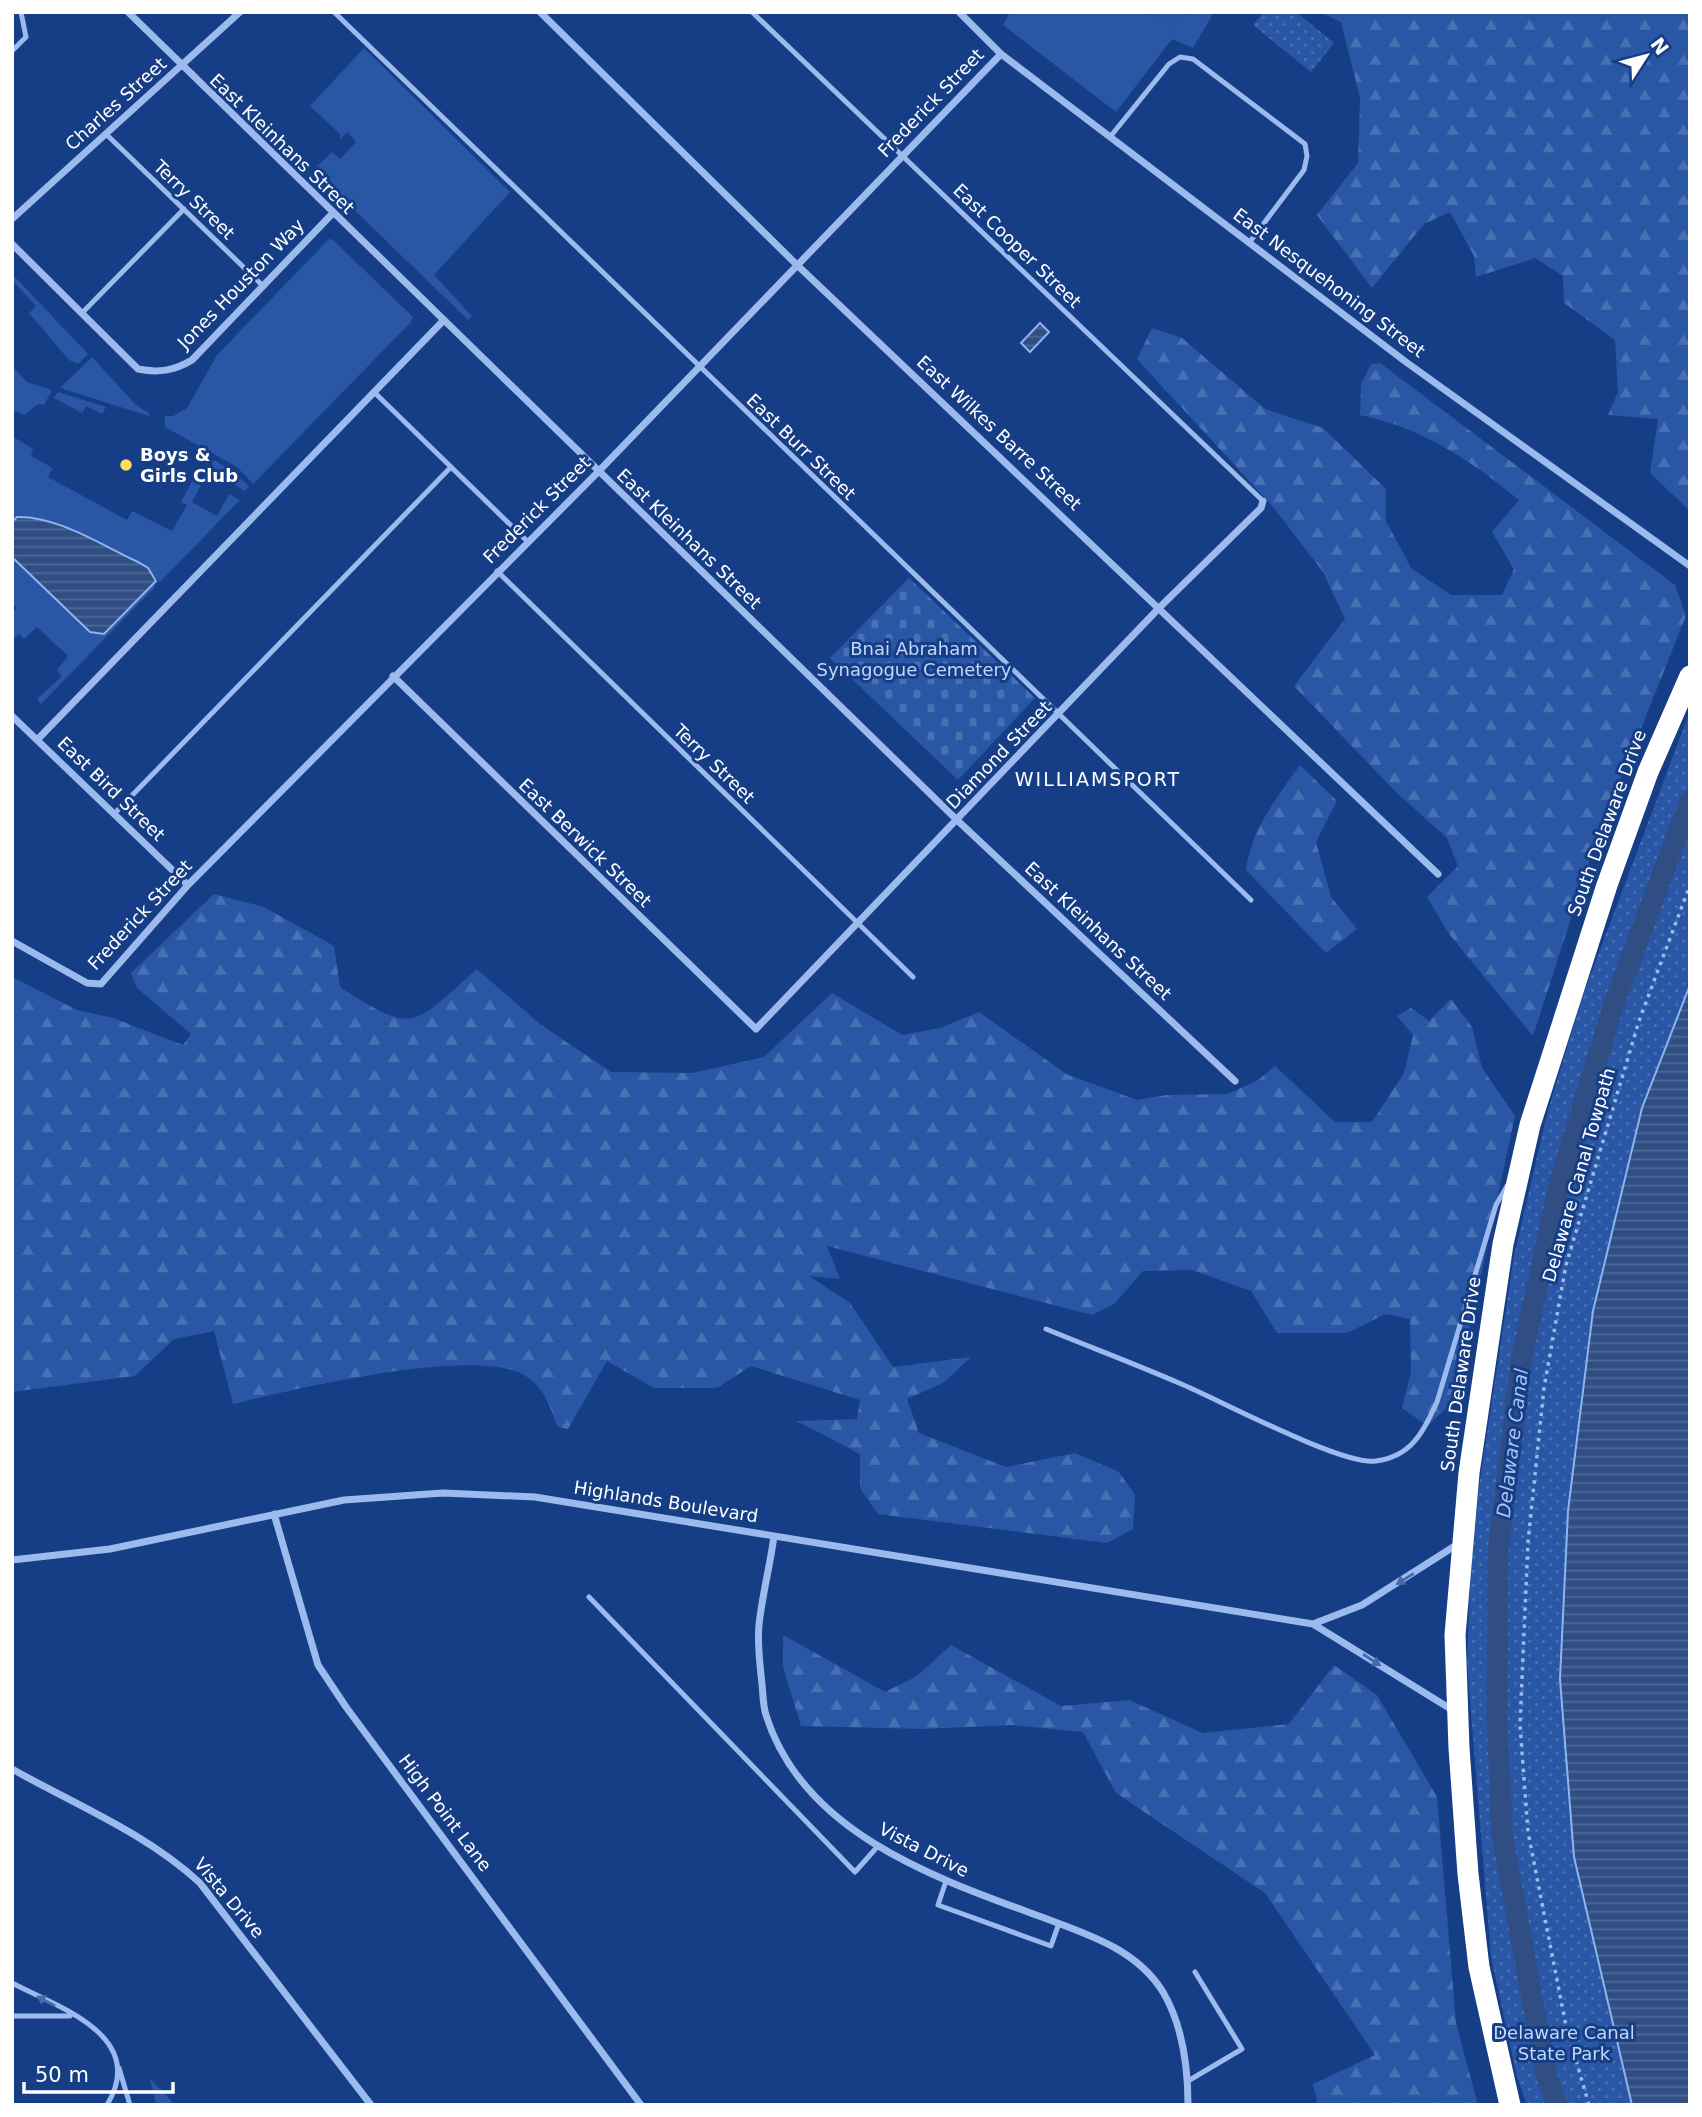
<svg xmlns="http://www.w3.org/2000/svg" width="1702" height="2117" font-family="'DejaVu Sans',sans-serif">
	<style>
		.grass { fill: #2957a5 }
		.forest { fill: url(#forest-firs) }
		.cemetery { fill: url(#cemetery-stones) }
		.park { fill: url(#park-dots) }
		.water { fill: url(#water-rules); stroke: #8eb4f0; stroke-width: 2 }
		.lines { fill: none; stroke-linecap: round; stroke-linejoin: round }
		.canal { stroke: #304e84; stroke-width: 21 }
		.path { stroke: #9cbaee; stroke-width: 3.5; stroke-dasharray: 3.5 5; stroke-linecap: butt }
		.lane { stroke: #9cbaee; stroke-width: 5 }
		.street { stroke: #9cbaee; stroke-width: 7 }
		.highway { stroke: #fff; stroke-width: 21 }
		.oneway { fill: #4569aa }
		.poi-dot { fill: #ffdc59; stroke: #163e86; stroke-width: 2.5 }
		.labels { text-anchor: middle; stroke-width: 6; stroke-linejoin: round; paint-order: stroke }
		.street-label { font-size: 18px; fill: #fff; stroke: #163e86 }
		.poi-label { font-size: 18px; font-weight: bold; fill: #fff; stroke: #163e86; text-anchor: start }
		.park-label { font-size: 18px; fill: #c2d7fa; stroke: #163e86 }
		.neighbourhood-label { font-size: 19px; letter-spacing: 2px; fill: #fff; stroke: #163e86 }
		.water-label { font-size: 19px; font-style: italic; fill: #a8c5f5; stroke: #163e86 }
	</style>
	<defs>
		<pattern id="forest-firs" width="22" height="20" patternUnits="userSpaceOnUse" patternTransform="scale(1.75)"><rect width="22" height="20" fill="#2957a5"/><path d="M5 1l3.5 6h-7zM16 11l3.5 6h-7z" fill="#4970b2"/></pattern>
		<pattern id="cemetery-stones" width="16" height="16" patternUnits="userSpaceOnUse" patternTransform="scale(1.75)"><rect width="16" height="16" fill="#2957a5"/><path d="M2 7V4a2 2 0 0 1 4 0v3zM10 15v-3a2 2 0 0 1 4 0v3z" fill="#4970b2"/></pattern>
		<pattern id="park-dots" width="8" height="8" patternUnits="userSpaceOnUse" patternTransform="scale(1.75)"><rect width="8" height="8" fill="#2957a5"/><path d="M2 2h.1M6 6h.1" fill="none" stroke="#4970b2" stroke-width="1.8" stroke-linecap="round"/></pattern>
		<pattern id="water-rules" width="6" height="5" patternUnits="userSpaceOnUse" patternTransform="scale(1.75)"><rect width="6" height="5" fill="#304e84"/><path d="M0 2.5h6" fill="none" stroke="#4f6996"/></pattern>
	</defs>
	<rect width="100%" height="100%" fill="#163e86"/>
	<path class="grass" d="M1010,12H1147L1171,25L1189,12H1214L1193,48L1172,39L1116,112L1003,25Z
		M364,48L510,192L434,275L472,316L468,320L313,170L332,152L340,159L356,142L347,132L340,139V134L310,106Z
		M329,239L333,240L413,317L411,322L253,484L237,467L165,427V416H173L187,408L217,355Z
		M15,277L88,354L78,364L69,360L29,313L36,306L12,280Z
		M92,357L136,405L150,414L149,416L60,388Z
		M12,366L27,382L52,390L44,405L38,404L24,415L12,410Z
		M58,392L106,407L102,414L86,406L82,413L54,398Z
		M12,436L33,449L31,456L53,468L48,477L127,520L132,511L172,531L187,505L181,502L193,480L201,485L192,502L217,516L229,494L240,500L160,582L146,569L155,587L41,704L37,699L62,676L57,670L68,656L37,627L24,639L19,634L12,640V613L17,608L12,603Z
		M214,460L231,470L249,486L245,491L210,469Z"/>
	<path class="forest" d="M1147,12H1189L1171,25Z
		M1320,12H1690V511L1650,473L1658,419L1608,415L1618,392L1615,340L1564,303L1563,276L1535,258L1476,277L1474,256L1450,212L1424,224L1372,288L1317,215L1358,163L1360,98L1341,22Z
		M1152,328L1182,338L1265,409L1323,428L1386,489V521L1411,568L1451,595H1502L1514,569L1492,532L1519,500C1472,461 1421,427 1360,415L1361,385L1371,364L1380,363L1675,585L1686,616L1596,841L1533,1036L1449,934L1427,897L1458,866L1447,838L1396,792L1294,686L1345,619L1323,572L1274,508L1137,359Z
		M1300,765L1337,801L1316,842L1331,897L1357,929L1326,953L1246,870C1251,830 1277,797 1300,765Z
		M214,894L264,907L334,946L340,987C416,1037 413,1025 477,969L541,1025L611,1072L692,1073L764,1057L832,993L902,1035L940,1028L979,1012L1066,1074L1137,1100L1167,1095L1228,1094L1258,1080L1275,1066L1335,1122H1372L1404,1073L1413,1035L1397,1016L1411,1008L1429,1021L1451,999L1472,1027L1482,1068L1515,1116L1459,1378L1447,1407L1428,1426L1402,1408L1411,1372L1410,1319L1386,1314L1347,1333H1277L1251,1291L1192,1270L1143,1271L1114,1304L1092,1315L827,1246L840,1279L809,1276L850,1303L893,1367L971,1357L943,1383L907,1399L919,1433L1006,1467L1075,1453L1119,1472L1135,1495L1133,1529L1107,1543L878,1514L860,1488V1454L797,1421L857,1419L860,1400L751,1366L717,1388H654L607,1361L568,1429L558,1427C550,1407 544,1386 524,1375C473,1346 291,1390 233,1404L214,1331L174,1339L135,1376L12,1392V977L77,1010L113,1018L183,1045L191,1034L137,988L131,973Z
		M783,1635L885,1692L917,1676L951,1645L1061,1706L1129,1700L1203,1733L1289,1724L1334,1665L1377,1695L1437,1797L1456,2023L1478,2105H1318L1313,2084L1375,2055L1265,1893L1116,1793L1083,1732L1012,1725L922,1729L801,1726L783,1667Z
		M150,2078L175,2105H156Z"/>
	<path class="cemetery" d="M909,578L1035,698L958,780L830,658Z"/>
	<path class="park" d="M1264,12H1296L1334,43L1311,72L1253,25Z
		M1690,711V985L1642,1108L1593,1311L1574,1857L1632,2105H1527L1517,2077L1491,1957L1467,1665L1472,1533L1514,1256L1547,1114L1583,995Z"/>
	<path class="water" d="M1040,323L1049,332L1030,352L1021,343Z
		M17,517C58,516 101,545 138,562L148,568L156,581L104,634L90,632L12,557V522Z
		M1690,985V2105H1632L1574,1857L1560,1679L1568,1511L1593,1311L1642,1108Z"/>
	<g class="lines">
		<path class="canal" d="M1557,2105L1546,2075L1502,1834L1497,1715L1498,1553L1521,1362L1560,1181L1614,1004L1690,801"/>
		<path class="path" d="M1589,2105L1566,2026L1528,1832L1520,1725L1528,1542L1544,1388L1566,1265L1639,1021L1690,885"/>
		<path class="lane" d="M334,12L1251,900
			M752,12L1263,501
			M12,51L26,37L21,12
			M106,134L263,286
			M1110,137L1169,64L1180,57L1193,59L1305,144L1307,156L1304,170L1249,243
			M82,313L184,209
			M374,392L527,541
			M497,571L913,977
			M114,814L451,467
			M1046,1329C1090,1347 1135,1364 1179,1383C1218,1399 1342,1466 1376,1461C1412,1456 1423,1432 1437,1402L1496,1205L1507,1186
			M589,1597L855,1872L878,1846
			M946,1881L938,1905L1051,1946L1059,1923
			M12,1983C58,2007 149,2036 107,2105
			M12,2016H70
			M119,2068L130,2105
			M1188,2081L1242,2049L1195,1972"/>
		<path class="street" d="M128,12L957,820L1235,1081
			M540,12L796,264L1438,874
			M959,12L1001,54L1406,362L1690,566
			M12,219L240,12
			M12,244L138,369C158,373 174,371 192,360L332,214
			M393,676L756,1029L1160,607L1261,508L1263,501
			M12,716L188,885
			M37,740L442,322
			M12,941L87,983L101,984L188,885L597,473L1001,54
			M274,1514L318,1665L346,1707L641,2105
			M774,1536C770,1566 762,1596 759,1625C757,1644 760,1665 762,1684C763,1694 763,1706 766,1715C803,1833 935,1878 1039,1916C1084,1933 1136,1948 1163,1992C1183,2026 1188,2066 1188,2105
			M12,1560L110,1549L344,1500L443,1493L535,1497L1313,1624L1454,1711
			M1313,1624L1362,1605L1458,1544
			M12,1769C76,1805 146,1833 200,1883L371,2105"/>
		<path class="highway" d="M1510,2105L1479,1967L1468,1874L1459,1748L1455,1635L1469,1473L1503,1244L1530,1125L1607,885L1648,772L1690,676"/>
	</g>
	<defs><path id="oneway-solid" d="M-6-.8H1V-3.2L6.5 0L1 3.2V.8H-6Z" transform="scale(1.75)"/></defs>
	<g class="oneway">
		<use href="#oneway-solid" transform="translate(1405 1579) rotate(148)"/>
		<use href="#oneway-solid" transform="translate(1372 1660) rotate(33)"/>
		<use href="#oneway-solid" transform="translate(46 2001) rotate(-152)"/>
	</g>
	<circle class="poi-dot" cx="126" cy="465" r="7"/>
	<g class="labels">
		<g class="street-label">
			<text transform="translate(931 103) rotate(-46)" y="6">Frederick Street</text>
			<text transform="translate(116 104) rotate(-42)" y="6">Charles Street</text>
			<text transform="translate(282 144) rotate(44)" y="6">East Kleinhans Street</text>
			<text transform="translate(194 200) rotate(44)" y="6">Terry Street</text>
			<text transform="translate(1017 246) rotate(44)" y="6">East Cooper Street</text>
			<text transform="translate(1329 283) rotate(37)" y="6">East Nesquehoning Street</text>
			<text transform="translate(241 284) rotate(-46)" y="6">Jones Houston Way</text>
			<text transform="translate(999 433) rotate(43)" y="6">East Wilkes Barre Street</text>
			<text transform="translate(801 447) rotate(44)" y="6">East Burr Street</text>
			<text transform="translate(537 510) rotate(-45)" y="6">Frederick Street</text>
			<text transform="translate(689 539) rotate(44)" y="6">East Kleinhans Street</text>
			<text transform="translate(999 755) rotate(-46)" y="6">Diamond Street</text>
			<text transform="translate(714 764) rotate(44)" y="6">Terry Street</text>
			<text transform="translate(111 789) rotate(44)" y="6">East Bird Street</text>
			<text transform="translate(1607 823) rotate(-70)" y="6">South Delaware Drive</text>
			<text transform="translate(585 843) rotate(44)" y="6">East Berwick Street</text>
			<text transform="translate(140 915) rotate(-47)" y="6">Frederick Street</text>
			<text transform="translate(1098 931) rotate(43)" y="6">East Kleinhans Street</text>
			<text transform="translate(1579 1175) rotate(-74)" y="6">Delaware Canal Towpath</text>
			<text transform="translate(1461 1374) rotate(-82)" y="6">South Delaware Drive</text>
			<text transform="translate(666 1502) rotate(9)" y="6">Highlands Boulevard</text>
			<text transform="translate(445 1813) rotate(53)" y="6">High Point Lane</text>
			<text transform="translate(924 1850) rotate(27)" y="6">Vista Drive</text>
			<text transform="translate(229 1898) rotate(50)" y="6">Vista Drive</text>
		</g>
		<g class="poi-label">
			<text x="140" y="461">Boys &amp;<tspan x="140" dy="21">Girls Club</tspan></text>
		</g>
		<g class="park-label">
			<text x="914" y="655">Bnai Abraham<tspan x="914" dy="21">Synagogue Cemetery</tspan></text>
			<text x="1564" y="2039">Delaware Canal<tspan x="1564" dy="21">State Park</tspan></text>
		</g>
		<g class="neighbourhood-label">
			<text x="1098" y="786">WILLIAMSPORT</text>
		</g>
		<g class="water-label">
			<text transform="translate(1512 1443) rotate(-83)" y="7">Delaware Canal</text>
		</g>
	</g>
	<rect width="1702" height="2117" fill="none" stroke="#ffffff" stroke-width="28"/>
	<g transform="translate(1646 56) rotate(54)" stroke="#163e86" stroke-width="5" paint-order="stroke">
	<path d="M0-5L12 26L0 18L-12 26Z" fill="#ffffff"/>
	<text y="-10" font-size="19" font-weight="bold" text-anchor="middle" fill="#ffffff">N</text>
	</g>
	<path d="M24 2082v10h149v-10" fill="none" stroke="#ffffff" stroke-width="3.5"/>
	<text x="35" y="2082" font-size="21" fill="#ffffff" stroke="#163e86" stroke-width="5" paint-order="stroke">50 m</text>
</svg>
